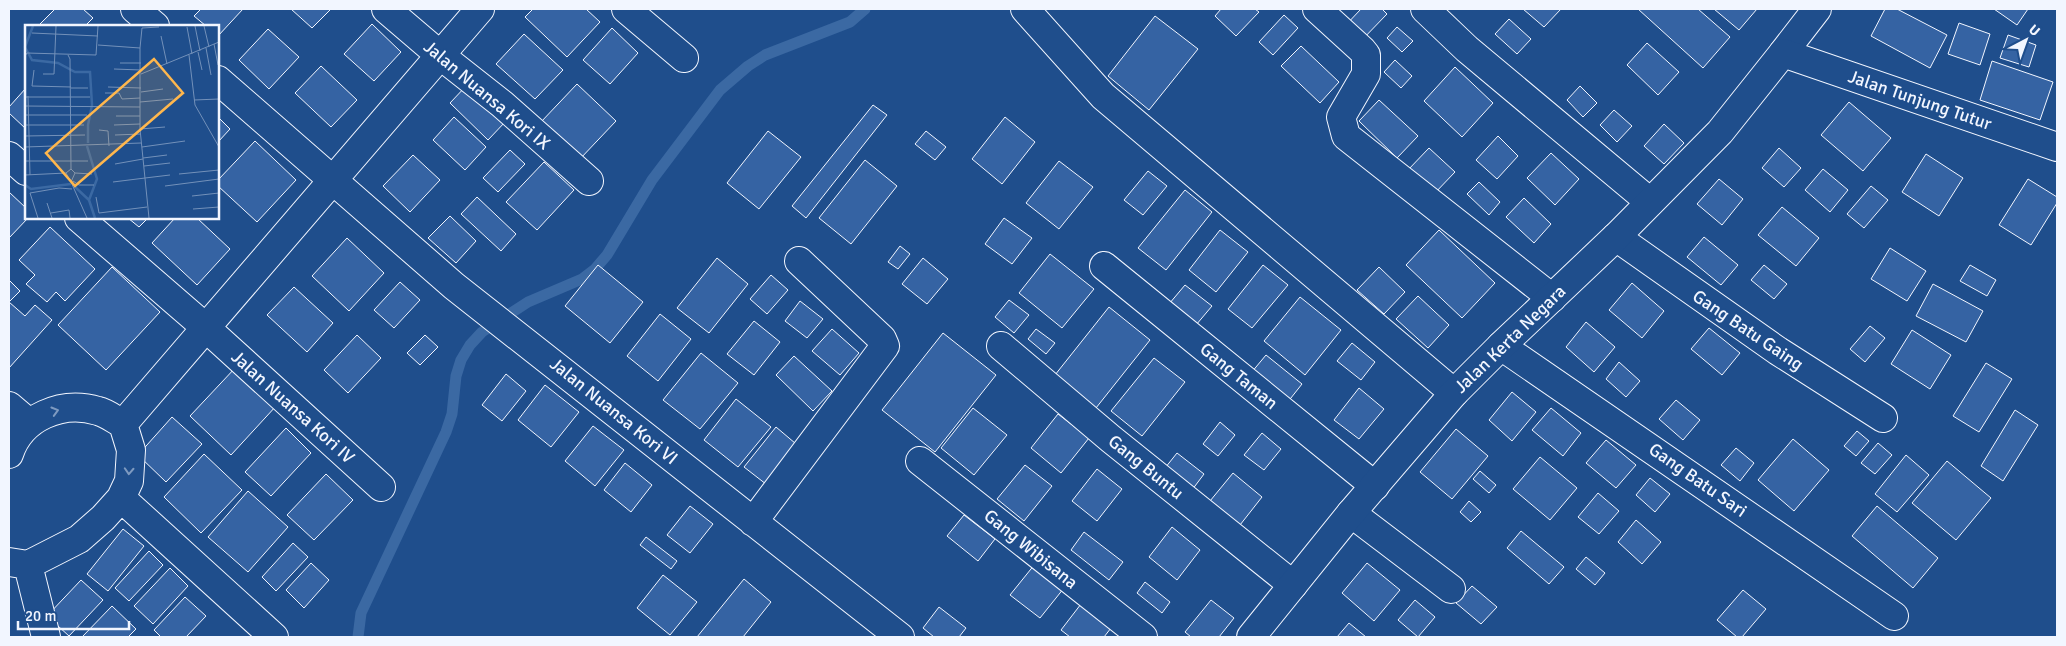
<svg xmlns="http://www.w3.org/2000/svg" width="2066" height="646" font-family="Signika,sans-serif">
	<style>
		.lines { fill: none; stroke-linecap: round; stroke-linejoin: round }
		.stream { stroke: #3b69a3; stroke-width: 11 }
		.building { fill: #3563a3; stroke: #f2f6ff }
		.street-casing { stroke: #f2f6ff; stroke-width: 30 }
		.secondary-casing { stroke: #f2f6ff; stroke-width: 30 }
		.street { stroke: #1f4e8c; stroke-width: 28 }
		.secondary { stroke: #1f4e8c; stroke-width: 28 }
		.oneway { stroke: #7e9ac0 }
		.labels { text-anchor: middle; stroke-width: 4; stroke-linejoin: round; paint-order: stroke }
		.street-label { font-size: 18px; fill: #f2f6ff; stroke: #1f4e8c }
		.inset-river { fill: none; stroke: #3b69a3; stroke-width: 2.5 }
		.inset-road { fill: none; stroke: #7391ba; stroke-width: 1 }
		.view { fill: #ffb74d; fill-opacity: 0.15; stroke: #ffb74d; stroke-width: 2.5 }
		.inset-edge { fill: none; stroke: #f2f6ff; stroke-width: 2.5 }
	</style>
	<rect width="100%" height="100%" fill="#1f4e8c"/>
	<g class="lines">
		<path class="stream" d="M358,637L361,613L446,432L452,414L456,376L461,360L470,345L482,332L528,302L582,279L595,269L607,255L652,180L720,90L748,66L765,55L850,22L865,9"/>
	</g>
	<path class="building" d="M55,9H83L93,18L85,26H43L40,24Z
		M201,9H243L218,36V26H206L194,16Z
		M291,9H331L312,28Z
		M533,9H586L600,22L567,57L525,17Z
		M1221,9H1255L1259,12L1236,36L1215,16Z
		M1361,9H1382L1387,14L1359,43L1343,28Z
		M1523,9H1561L1544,27Z
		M1638,9H1698L1730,37L1703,68Z
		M1714,9H1757L1739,30Z
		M1885,9H1897L1947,35L1930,68L1871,36Z
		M1994,9H2028L2017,25Z
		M1284,15L1298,28L1273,55L1259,42Z
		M1155,16L1198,49L1149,110L1108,76Z
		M1509,19L1531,39L1517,54L1495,34Z
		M1959,23L1990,34L1980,65L1948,54Z
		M372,24L401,52L374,81L344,54Z
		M1397,27L1413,41L1402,52L1387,38Z
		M612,28L638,53L610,84L583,60Z
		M268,29L299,57L269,89L239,60Z
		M524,34L563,70L535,99L496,64Z
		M2008,35L2036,45L2029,67L2000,58Z
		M1647,43L1679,72L1658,95L1627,65Z
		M1301,46L1339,82L1320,103L1281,66Z
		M1395,60L1412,76L1401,88L1384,72Z
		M1992,61L2053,82L2040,120L1980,100Z
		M321,66L357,100L331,127L295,93Z
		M1455,67L1493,103L1462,137L1424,101Z
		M577,84L616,121L579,160L540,123Z
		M467,85L506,121L488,140L450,103Z
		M1580,86L1597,103L1583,117L1567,100Z
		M26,88V129L9,113V107Z
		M1379,100L1418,136L1397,158L1359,121Z
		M1849,102L1891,138L1863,171L1821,135Z
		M873,105L887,115L806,218L792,206Z
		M1614,110L1632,126L1617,142L1600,125Z
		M218,117L230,129L218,142Z
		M454,117L486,147L465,170L433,140Z
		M1005,117L1035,142L1002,184L972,159Z
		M1664,124L1684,143L1664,164L1644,146Z
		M768,131L801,157L759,209L727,183Z
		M926,131L946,147L935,160L915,144Z
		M1498,136L1518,156L1497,179L1476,160Z
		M255,141L296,180L257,222L218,186V180Z
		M1429,148L1455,172L1433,195L1407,171Z
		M1779,148L1801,168L1784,187L1762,168Z
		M510,150L525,164L498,192L483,178Z
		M1551,153L1579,179L1555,205L1527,178Z
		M1926,154L1963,178L1939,216L1902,192Z
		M413,155L440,180L410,212L383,186Z
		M865,160L897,186L851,244L819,218Z
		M1059,161L1093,187L1059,229L1026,203Z
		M544,162L574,190L537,230L506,202Z
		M1823,169L1848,190L1830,212L1805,190Z
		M1148,171L1167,186L1143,215L1124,200Z
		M1719,179L1743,199L1722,225L1697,204Z
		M2028,179L2057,197V203L2031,245L1999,225Z
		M1479,182L1500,202L1489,215L1467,194Z
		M1871,186L1888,200L1864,228L1847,214Z
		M1185,190L1212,212L1166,270L1138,248Z
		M9,192L26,208V218H28L9,238Z
		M477,197L516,234L501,251L461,214Z
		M1524,198L1551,224L1534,243L1506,217Z
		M1782,207L1819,238L1796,266L1758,235Z
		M450,216L476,241L456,263L428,238Z
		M128,218H148L139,227Z
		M175,218H197L230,249L197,285L152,243Z
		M1004,218L1032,238L1012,264L985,244Z
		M50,227L95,269L65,301L56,292L47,302L26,284L35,275L19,260Z
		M1220,230L1248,252L1216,292L1189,270Z
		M1439,230L1495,283L1462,318L1406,265Z
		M1704,237L1738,265L1721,285L1687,257Z
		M347,238L384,273L349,311L312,276Z
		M900,246L910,254L898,269L888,262Z
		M1890,248L1926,271L1907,301L1871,279Z
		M1050,254L1094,289L1062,328L1019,293Z
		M717,258L748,284L709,333L677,308Z
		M923,258L948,279L927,304L902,284Z
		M598,265L643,302L610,343L565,306Z
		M1263,265L1288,285L1252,328L1228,309Z
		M1764,265L1787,284L1774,299L1751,280Z
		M1970,265L1996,280L1987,296L1960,281Z
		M112,267L160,312L106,370L58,325Z
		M1379,267L1405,292L1384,314L1357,290Z
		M771,275L788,290L767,314L750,299Z
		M9,280L20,291L9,302L25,316L35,305L52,320L9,368Z
		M400,282L420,300L394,328L374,310Z
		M1632,283L1664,311L1642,338L1609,310Z
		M1933,284L1983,311L1966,342L1916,316Z
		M1185,285L1212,306L1196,325L1169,304Z
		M294,287L333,323L307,352L267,315Z
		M1418,296L1449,325L1428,348L1396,319Z
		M1300,297L1341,330L1305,375L1264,341Z
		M1009,300L1029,315L1014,333L995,317Z
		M800,301L823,319L807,338L785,321Z
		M1109,307L1150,340L1092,413L1051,380Z
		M660,314L691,339L658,381L627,356Z
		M754,321L780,342L754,375L727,354Z
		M1586,322L1615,347L1594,372L1566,347Z
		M1870,326L1885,338L1865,362L1850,349Z
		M1709,328L1740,353L1722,375L1691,349Z
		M832,329L859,353L840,375L812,351Z
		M1036,329L1055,343L1046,354L1028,339Z
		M1912,330L1951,355L1930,389L1891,364Z
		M943,333L996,375L935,452L882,410Z
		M357,335L381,358L348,393L324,370Z
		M425,335L438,347L420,365L407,353Z
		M1352,343L1375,362L1361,380L1337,361Z
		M701,353L738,383L700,429L663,400Z
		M1266,355L1302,384L1283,408L1246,379Z
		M794,356L832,391L813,411L776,375Z
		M1154,358L1185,382L1142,436L1111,411Z
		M1619,362L1640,381L1626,397L1606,379Z
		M1986,363L2012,379L1979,432L1953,416Z
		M236,367L277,405L231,455L190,416Z
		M506,374L526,391L502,421L482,405Z
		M545,385L579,412L551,447L518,420Z
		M1359,388L1384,409L1359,439L1334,420Z
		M1512,392L1536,412L1512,441L1489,420Z
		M736,399L771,427L738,467L704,440Z
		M1676,400L1700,420L1683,440L1659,419Z
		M973,408L1007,435L974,475L941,448Z
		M1551,408L1581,433L1563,456L1532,430Z
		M2015,410L2038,425L2003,481L1981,466Z
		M1058,414L1089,438L1061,473L1031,448Z
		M172,417L202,444L166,482L138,455Z
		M1220,422L1235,435L1218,456L1203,444Z
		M593,426L624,450L595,486L565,461Z
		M776,427L802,449L771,488L744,467Z
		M286,428L311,453L271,496L245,472Z
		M1456,429L1488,456L1452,499L1420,472Z
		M1857,431L1869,441L1856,456L1844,446Z
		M1262,433L1281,449L1264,470L1244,455Z
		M1793,439L1829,470L1794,511L1758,480Z
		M1606,440L1636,465L1616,488L1586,463Z
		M1878,443L1892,455L1875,474L1861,463Z
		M1736,448L1754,463L1740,481L1721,465Z
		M1177,453L1204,474L1192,490L1165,468Z
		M204,454L242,490L201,533L164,497Z
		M1906,455L1929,475L1897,512L1875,494Z
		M1540,457L1577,488L1550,520L1513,489Z
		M1947,461L1991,498L1956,540L1912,503Z
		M625,463L652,485L631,512L604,490Z
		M1025,465L1052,486L1024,521L997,499Z
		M1097,469L1122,489L1097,521L1072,501Z
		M1480,471L1496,485L1489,493L1473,479Z
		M1233,473L1262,497L1240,525L1210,501Z
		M326,474L353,500L314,540L287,515Z
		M1650,478L1670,494L1655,512L1636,495Z
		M248,491L288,527L248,572L208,537Z
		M1598,493L1619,511L1599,534L1578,517Z
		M1469,501L1481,512L1471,522L1460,512Z
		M690,506L713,524L690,553L667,535Z
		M1877,506L1938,558L1913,588L1852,536Z
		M964,515L995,539L978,561L947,536Z
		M1636,520L1661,542L1642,564L1618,542Z
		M1172,527L1200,550L1177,580L1149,557Z
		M123,529L144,546L108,591L87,574Z
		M1521,531L1564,567L1549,584L1507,548Z
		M1084,532L1123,562L1109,580L1071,550Z
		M646,537L677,561L671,569L640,545Z
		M293,543L308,557L276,591L262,577Z
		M149,551L163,565L129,601L115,588Z
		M1586,557L1605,573L1595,585L1576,569Z
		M311,563L329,580L304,608L286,590Z
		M1367,563L1400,590L1374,621L1342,593Z
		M1035,564L1064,588L1040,618L1010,595Z
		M170,568L188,586L153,624L134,606Z
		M663,575L697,602L670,635L637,608Z
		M744,579L771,602L743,637H697Z
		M81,580L103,600L69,636L47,616Z
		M1145,582L1170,602L1162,613L1137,593Z
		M1472,586L1497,607L1481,624L1456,603Z
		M1743,590L1766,609L1742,637H1737L1717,620Z
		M185,597L206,616L186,637H161L154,630Z
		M1211,600L1234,618L1219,637H1191L1185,632Z
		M1415,600L1435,617L1418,637L1398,620Z
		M1081,604L1111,628L1104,637H1070L1061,630Z
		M112,606L136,629L128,637H82Z
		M939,607L966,628L959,637H934L923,628Z
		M1349,623L1366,637H1337Z"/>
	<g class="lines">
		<g class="street-casing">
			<path id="street" d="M135,9L155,26
				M386,9L441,56L502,104L589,181
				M626,9L684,58
				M1025,9L1103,96L1454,393
				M1317,9L1362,50L1366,55V74L1341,117L1346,136L1552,298
				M1425,9L1467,49L1650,202
				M1783,53L1817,9
				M218,80L454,286L900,637
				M9,156L26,171
				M79,218L205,327L381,487
				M1616,237L1778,351L1883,418
				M1104,266L1375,486
				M1001,346L1111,439L1293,585
				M1501,346L1894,616
				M9,406L29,423
				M123,424L480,9
				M9,454C21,417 62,400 98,411C107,413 115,420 123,424L131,450L129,481L121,498L103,518L79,539L28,565L9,562
				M920,461L1143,637
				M121,498L274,637
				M1351,513L1451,589
				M753,522L885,346L882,339L799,261
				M28,565L46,637"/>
		</g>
		<g class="secondary-casing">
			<path id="secondary" d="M1251,637L1351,513L1454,393L1501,346L1616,237L1720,132L1783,53L2057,147"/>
		</g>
		<use href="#street" class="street"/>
		<use href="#secondary" class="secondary"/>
	</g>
	<defs><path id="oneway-chevron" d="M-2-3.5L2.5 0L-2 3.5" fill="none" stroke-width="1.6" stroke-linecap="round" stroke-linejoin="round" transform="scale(1.25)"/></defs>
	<g class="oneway">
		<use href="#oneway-chevron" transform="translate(55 411) rotate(-16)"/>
		<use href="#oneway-chevron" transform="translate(129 471) rotate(93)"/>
	</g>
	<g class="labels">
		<g class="street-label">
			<text transform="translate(487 95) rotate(40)" y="6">Jalan Nuansa Kori IX</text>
			<text transform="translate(1920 100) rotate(19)" y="6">Jalan Tunjung Tutur</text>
			<text transform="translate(1748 330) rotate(34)" y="6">Gang Batu Gaing</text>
			<text transform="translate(1510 339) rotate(-44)" y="6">Jalan Kerta Negara</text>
			<text transform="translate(1239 376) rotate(39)" y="6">Gang Taman</text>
			<text transform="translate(293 407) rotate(42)" y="6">Jalan Nuansa Kori IV</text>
			<text transform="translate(614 411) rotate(39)" y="6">Jalan Nuansa Kori VI</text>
			<text transform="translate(1146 467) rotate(39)" y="6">Gang Buntu</text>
			<text transform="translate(1698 480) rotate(35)" y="6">Gang Batu Sari</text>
			<text transform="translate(1031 549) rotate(39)" y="6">Gang Wibisana</text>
		</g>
	</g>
	<g transform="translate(25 25)">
		<rect width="194" height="194" fill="#1f4e8c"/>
		<path class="inset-river" d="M8,1L0,22L7,35L33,38L50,47H65L67,80L63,100V118M62,121L72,154L64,175M0,160L6,164L46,159M49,161L64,175L70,193"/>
		<path class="inset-road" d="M170,1L175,26M179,1L184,22M162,2L167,29M7,8L73,11M136,11L142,39M189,19L193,40M73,20L115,23V104L124,193M115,23L117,3L134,2M181,23L186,50M173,27L177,45M43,30L45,34L46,144L50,148L46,157L41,148L46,144M164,30L170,80L194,122M0,31L2,28L71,30L73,1M95,38H116M89,44L116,45M9,45L7,61L46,62M18,49H29L31,1M116,49L194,17M83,62L116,63M46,63H63M116,67L138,64M80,68H94L97,74L115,73M3,71L5,150M0,72H65M169,75L194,74M115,77L148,74M0,81L115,82M0,90H62M91,91H115M0,100H59M89,100L115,99M115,104L140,102M74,105L83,106L84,121M90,110L116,109M0,111L60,110M0,122L116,118M117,122L160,116M118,133L142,130M0,136H63M90,139L118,134M119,141L145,138M50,148L67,149M154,149L194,145M0,150L41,148M120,153L145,150M48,156L54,160H69M46,157L62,193M88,157L120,153M140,161L194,154M167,171L194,168M71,172L74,188L122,182M22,178L27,193M168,184L194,182M26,188L44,185L45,193M13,193L5,168L34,163L47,164"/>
		<path class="view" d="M129,34L158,68L50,161L21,128Z"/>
		<rect width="194" height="194" class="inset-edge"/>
	</g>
	<rect width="2066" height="646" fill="none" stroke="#f2f6ff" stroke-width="20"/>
	<g transform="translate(2026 40) rotate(41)" stroke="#1f4e8c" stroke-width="4" paint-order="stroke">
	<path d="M0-4L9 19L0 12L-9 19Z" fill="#f2f6ff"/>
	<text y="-8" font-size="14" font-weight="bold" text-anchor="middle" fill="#f2f6ff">U</text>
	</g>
	<path d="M18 621v8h111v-8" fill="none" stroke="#f2f6ff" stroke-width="2.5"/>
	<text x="25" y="621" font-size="15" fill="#f2f6ff" stroke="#1f4e8c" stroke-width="4" paint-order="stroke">20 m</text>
</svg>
